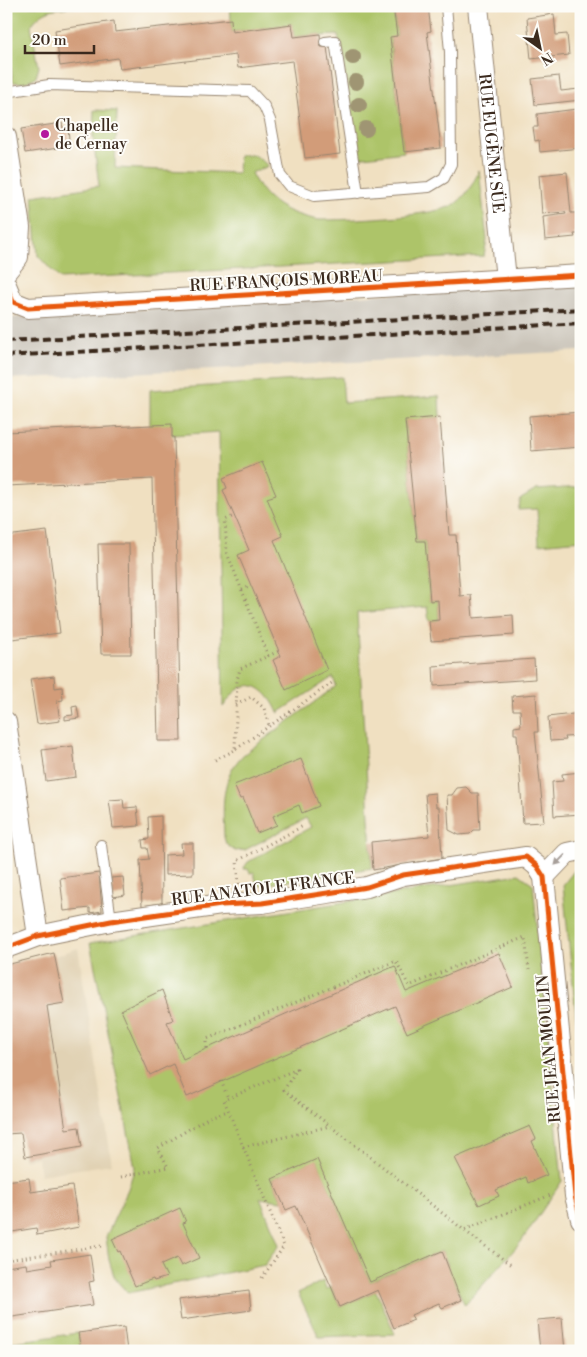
<svg xmlns="http://www.w3.org/2000/svg" width="587" height="1357" font-family="'Libre Bodoni',serif">
	<style>
		.built { fill: #e1d2b4 }
		.industrial { fill: #c9c3b8 }
		.green { fill: #adc469; stroke: #747744 }
		.building { fill: #d29c79 }
		.lines { fill: none; stroke-linecap: round; stroke-linejoin: round }
		.service-casing { stroke: #968570; stroke-width: 12 }
		.minor-casing { stroke: #968570; stroke-width: 22 }
		.path { stroke: #968570; stroke-width: 3; stroke-dasharray: 1 4; stroke-linecap: butt }
		.service { stroke: #fff; stroke-width: 10 }
		.minor { stroke: #fff; stroke-width: 20 }
		.rail { stroke: #3b2a1e; stroke-width: 4; stroke-dasharray: 8 4; stroke-linecap: butt }
		.cycleway-casing { stroke: #fdfcf7; stroke-width: 8 }
		.cycleway { stroke: #e8590c; stroke-width: 5 }
		.tree { fill: #9f9573 }
		.oneway { fill: #a79f9a }
		.poi-dot { fill: #b5179e; stroke: #fdfcf7; stroke-width: 2 }
		.labels { text-anchor: middle; stroke-width: 4; stroke-linejoin: round; paint-order: stroke }
		.poi-label { font-size: 16px; fill: #3b2a1e; stroke: #fdfcf7; text-anchor: start }
		.street-label { font-size: 16px; fill: #3b2a1e; stroke: #fdfcf7 }
	</style>
	<rect width="100%" height="100%" fill="#fdfcf7"/>
	<filter id="ink" filterUnits="userSpaceOnUse"><feTurbulence type="fractalNoise" baseFrequency=".02" numOctaves="2"/><feDisplacementMap in="SourceGraphic" scale="10" xChannelSelector="R" yChannelSelector="G"/><feConvolveMatrix kernelMatrix="1 2 1 2 8 2 1 2 1" color-interpolation-filters="sRGB"/></filter>
	<filter id="wash" filterUnits="userSpaceOnUse"><feTurbulence type="fractalNoise" baseFrequency=".0096" numOctaves="4" result="noise"/><feDisplacementMap in="SourceGraphic" scale="20" xChannelSelector="R" yChannelSelector="G"/><feGaussianBlur stdDeviation="1.12" result="paint"/><feColorMatrix in="noise" values="0 0 0 0 0 0 0 0 0 0 0 0 0 0 0 0 0 1.4 0 .05"/><feComposite in="paint" operator="in"/></filter>
	<g filter="url(#wash)">
		<rect width="100%" height="100%" fill="#f0e0c1"/>
		<path class="built" d="M78,948L112,1164L40,1175L38,1158L23,1160L22,1153H24L21,1133L6,1134V965L54,953L55,956Z"/>
		<path class="industrial" d="M581,282V351L6,379V318Z"/>
		<path class="green" d="M6,6H83C61,9 44,5 31,26L39,67L36,77L24,83L13,82L6,34Z
			M230,6H393L397,36L390,38L404,152L356,158L338,35L320,36V34L294,37L292,24L232,32Z
			M94,110L117,111L115,168L238,173L239,155H254L269,166L251,173C266,203 287,214 319,220C345,220 436,217 455,204C466,196 474,183 479,170L487,240L484,256L60,279L38,256L33,196L99,186L93,136Z
			M342,377L344,403L439,396L440,417L405,421L417,541H425L430,601L438,600L439,620L429,621L427,607L357,613L372,868L257,886L254,872L250,873L248,869H243L248,862L311,827L306,818L245,850L235,851L226,844L224,837C223,807 220,778 243,755L336,686L333,677L278,713C273,699 256,677 239,689C232,693 228,701 223,707L219,432L172,435L150,426V390Z
			M581,487V540L539,544L537,509L518,510L521,499L536,490Z
			M578,866H581V1065L563,885Z
			M519,874L533,884L562,1181L521,1242L465,1305L446,1266L448,1265L442,1251L370,1282L317,1160L272,1179L282,1201L260,1198L279,1245L265,1265L128,1293L115,1279L109,1260L106,1237L128,1189L135,1167L90,943Z
			M323,1281L326,1289L331,1287L340,1307L376,1291L395,1334L319,1337L298,1293Z
			M78,1333L81,1351H6V1343Z"/>
		<g id="blocks">
			<path class="building" d="M393,6H428L431,31L427,32L441,148L404,152L390,37L397,36Z
				M554,14L556,35L567,34L569,55L531,59L527,18Z
				M231,19L232,32L292,24L294,37L320,34L321,47L327,46L340,154L305,158L292,61L238,68L236,55L120,69L118,58L60,66L55,30L114,21L115,32Z
				M559,76L561,91L579,89L581,100L535,105L532,79Z
				M577,109L581,148L540,152L539,140L535,141L533,127H538L537,114Z
				M62,123L63,128L68,127L69,140L64,141L65,147L25,153L21,129Z
				M567,172L571,213H581V234H574L575,237L545,240L543,217L566,214L565,212L542,214L539,175Z
				M581,412V447L531,451L529,416Z
				M440,417L449,535H456L460,596L471,595L473,618L513,615L514,635L431,641L429,621L439,620L438,600L430,601L425,541H417L405,420Z
				M172,424V437H174L181,741H158L152,479L6,486V432Z
				M262,462L276,495L267,498L283,536L274,540L327,670L286,690L273,660L281,656L238,555L249,550L223,490L227,488L223,478Z
				M47,531L60,633L12,639L6,591V536Z
				M98,544H129L131,654H101Z
				M534,659L535,679L434,686L433,666Z
				M54,676L55,688L62,687L63,700L57,701L60,721L37,724L30,679Z
				M536,694L538,732H535L544,822L523,823L517,734H514V727L521,726L520,710H513L512,696Z
				M77,706L79,718L65,720V716L73,715L72,707Z
				M581,713L579,736L565,737L566,740L550,741L548,717Z
				M73,746L76,777L46,781L42,750Z
				M301,759L319,806L302,813L299,805L273,816L277,825L257,833L243,798L240,799L234,785Z
				M581,772V814L554,816L552,782L563,781L562,774Z
				M466,787L472,793H478L480,830H474L470,834L459,835L449,830L447,795H452L457,788Z
				M435,793L436,807H439L442,858L373,870L371,842L429,836L425,794Z
				M123,799L124,808L137,807L139,826L113,828L109,800Z
				M161,816L162,903L142,906L140,860L149,859L147,848H143L142,840L149,839L148,817Z
				M181,843H193V874L165,875V855L182,854Z
				M99,873L102,911L90,913V908L64,911L60,878Z
				M123,877L125,895L113,897L111,878Z
				M54,953L64,1003L47,1006L66,1129L79,1127L82,1147L25,1157L21,1133L6,1134V965Z
				M499,953L513,987L407,1033L395,1006L187,1097L173,1064L150,1075L121,1010L162,990L173,1020L167,1022L183,1059L395,966L406,992Z
				M530,1126L536,1139L532,1141L547,1175L528,1183L526,1177L496,1190L499,1196L479,1205L455,1158Z
				M317,1159L370,1282L442,1251L461,1300L442,1308L439,1303L411,1315L414,1320L394,1328L378,1290L340,1307L296,1206L286,1210L272,1179Z
				M29,1178L31,1192L72,1186L79,1227L37,1235L36,1228L6,1233V1181Z
				M180,1208L186,1222L183,1223L199,1258L181,1266L177,1258L161,1265L167,1277L154,1281L153,1279L135,1286L120,1251L118,1252L112,1239Z
				M90,1254L94,1281L89,1282L93,1305L6,1318V1267L26,1264L27,1269L52,1265L51,1260Z
				M249,1291L251,1310L181,1320L178,1300Z
				M562,1318L565,1351H540L537,1320Z
				M124,1327L127,1351H81L78,1333Z"/>
		</g>
	</g>
	<g filter="url(#ink)">
		<use href="#blocks" fill-opacity="0" stroke="#968570" stroke-width="1"/>
		<g class="lines">
			<g class="service-casing">
				<path id="service" d="M325,42L335,41L358,193
					M6,92L49,85L250,91L264,106L270,120L280,175L289,186L314,196L429,187L444,178L451,164L450,52L446,6
					M101,845L111,921"/>
			</g>
			<g class="minor-casing">
				<g id="minor">
					<path id="s1" d="M478,6L506,279"/>
					<path d="M6,137L20,227L18,257L6,272"/>
					<path d="M6,285L13,302L28,308L581,275"/>
					<path d="M6,722L38,936"/>
					<path d="M544,877L567,853L581,850"/>
					<path d="M6,948L38,936L111,921L221,905L262,903L367,887L403,875L526,857L537,866L544,877L575,1196L581,1219"/>
				</g>
			</g>
			<path class="path" d="M242,590L251,586
				M268,656L279,651
				M236,705L251,697L264,708L269,726
				M236,749L332,683
				M215,760L235,750L237,680L240,669L268,656L227,553L225,520L234,516
				M239,884L237,861L305,825
				M207,1048V1039L396,961L409,986L525,937L529,970
				M221,1081L228,1098
				M243,1147L330,1126
				M121,1177L168,1167L158,1148L209,1117L228,1111
				M465,1231L511,1265
				M6,1260L101,1246
				M262,1278L284,1246L224,1100L297,1069L284,1090L464,1230L553,1194"/>
			<use href="#service" class="service"/>
			<use href="#minor" class="minor"/>
			<path class="rail" d="M6,341L581,309
				M6,356L581,323"/>
			<g class="cycleway-casing">
				<path id="cycleway" d="M6,285L13,302L28,308L581,275
					M6,948L38,936L111,921L221,905L262,903L367,887L403,875L526,857L537,866L544,877L575,1196L581,1219"/>
			</g>
			<use href="#cycleway" class="cycleway"/>
		</g>
		<g class="tree">
			<circle cx="353" cy="57" r="8"/>
			<circle cx="356" cy="82" r="8"/>
			<circle cx="359" cy="105" r="8"/>
			<circle cx="366" cy="129" r="8"/>
		</g>
		<defs><path id="oneway-solid" d="M-6-.8H1V-3.2L6.5 0L1 3.2V.8H-6Z" transform="scale(1.25)"/></defs>
		<use class="oneway" href="#oneway-solid" transform="translate(560 860) rotate(134)"/>
	</g>
	<circle class="poi-dot" cx="45" cy="134" r="5"/>
	<g class="labels">
		<g class="poi-label">
			<text x="55" y="131">Chapelle<tspan x="55" dy="18">de Cernay</tspan></text>
		</g>
		<g class="street-label">
			<text dy="6" stroke="none"><textPath href="#s1" startOffset="138">RUE EUGÈNE SÜE</textPath></text>
			<text transform="translate(286 280) rotate(-3)" y="6">RUE FRANÇOIS MOREAU</text>
			<text transform="translate(263 888) rotate(-7)" y="6">RUE ANATOLE FRANCE</text>
			<text transform="translate(548 1049) rotate(-95)" y="6">RUE JEAN MOULIN</text>
		</g>
	</g>
	<rect width="587" height="1357" fill="none" stroke="#fdfcf7" stroke-width="25"/>
	<g transform="translate(540 48) rotate(147)" stroke="#fdfcf7" stroke-width="4" paint-order="stroke">
	<path d="M0-4L9 19L0 12L-9 19Z" fill="#3b2a1e"/>
	<text y="-8" font-size="14" font-weight="bold" text-anchor="middle" fill="#3b2a1e">N</text>
	</g>
	<path d="M25 45v8h69v-8" fill="none" stroke="#3b2a1e" stroke-width="2.5"/>
	<text x="32" y="45" font-size="15" fill="#3b2a1e" stroke="#fdfcf7" stroke-width="4" paint-order="stroke">20 m</text>
</svg>
